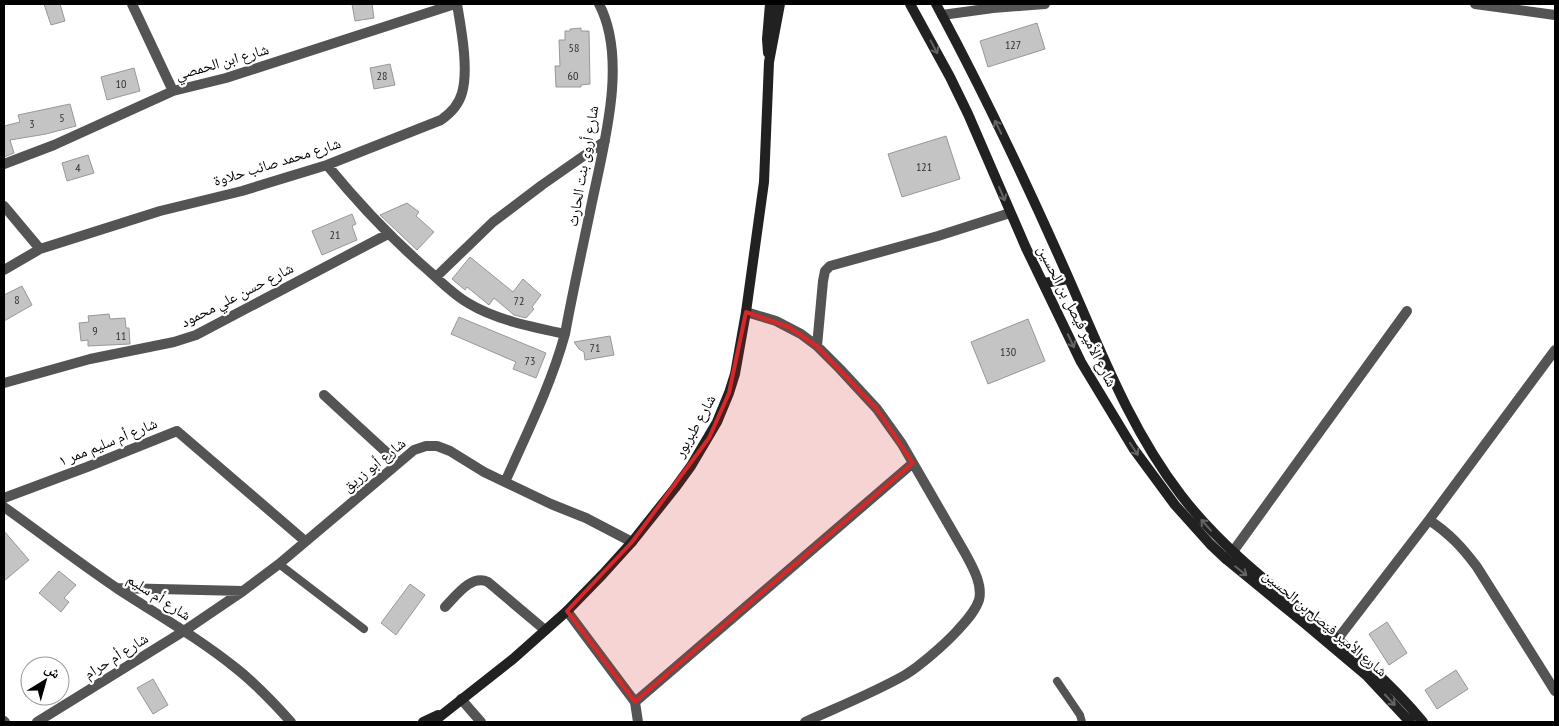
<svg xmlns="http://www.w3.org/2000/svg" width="1559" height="726" font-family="'PT Sans Narrow','Noto Naskh Arabic',sans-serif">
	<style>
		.building { fill: #c4c4c4; stroke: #989898 }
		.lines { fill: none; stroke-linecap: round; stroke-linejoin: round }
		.lane { stroke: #545454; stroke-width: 8 }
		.street { stroke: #545454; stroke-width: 10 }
		.secondary { stroke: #212121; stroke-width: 10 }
		.oneway { stroke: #646464 }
		.marked { fill: #d62828; fill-opacity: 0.2; stroke: #d62828; stroke-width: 4; stroke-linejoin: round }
		.labels { text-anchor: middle; stroke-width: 4.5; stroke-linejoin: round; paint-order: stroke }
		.number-label { font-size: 12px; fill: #313131 }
		.street-label { font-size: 15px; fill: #000; stroke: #fff }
	</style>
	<rect width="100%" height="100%" fill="#fff"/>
	<path class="building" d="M44,4H60L65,21L51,25Z
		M352,4H372L374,18L355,21Z
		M1037,23L1045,49L988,67L980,41Z
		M581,28V31H589L590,84L581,85V87H556L555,66H560L559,40H565V31H570V29Z
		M390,64L395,85L374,89L370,68Z
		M134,68L140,91L107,100L101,77Z
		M70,104L76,126L46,134L10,140L14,153L4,157V126L20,122L18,115Z
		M946,136L960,179L902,197L888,154Z
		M88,155L94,173L67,181L62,163Z
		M407,203L419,212L416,216L434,232L417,250L380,215Z
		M352,214L356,224L352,226L357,240L322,255L312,231Z
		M470,257L513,292L523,279L541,295L532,307L534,309L526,318L514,315L494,298L489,305L467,287L465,290L452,279Z
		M22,286L32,305L4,321V295Z
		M109,314L110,319L125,318L126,328H129L130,344L88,346V340L81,341L79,323L89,322L88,316Z
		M459,317L546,353L536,378L513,369L516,362L451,334Z
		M1028,319L1045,361L988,384L971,342Z
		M610,336L614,355L585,360L584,352L579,349L574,342Z
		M4,531L29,560L4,581Z
		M59,571L76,585L64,598L69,602L61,612L39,593Z
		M410,584L425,595L396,635L381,623Z
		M1387,622L1407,653L1389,665L1369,634Z
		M1456,670L1468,689L1437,709L1425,690Z
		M153,679L168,705L153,714L137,688Z"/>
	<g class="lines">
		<path class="lane" d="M279,564L364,629
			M1057,681L1080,715L1082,722"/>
		<path class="street" d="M132,4L173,91
			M1475,4L1555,15
			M942,15L993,8L1045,4
			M4,164L54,145L173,91L226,78L455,4
			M327,165C358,203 392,239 429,271C441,282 454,295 468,303C496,320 532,327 565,334
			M4,206L40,249
			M4,270L40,249L160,211L242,191L327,165L441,120C451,113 459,104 462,93C469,69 461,28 457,4
			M436,277L493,222L542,185L605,141
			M746,312L776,321L801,334L817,346L840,369L877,409L902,444L965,553C972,566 983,584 979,600C975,612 965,622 957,631C945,644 920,666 905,675C873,693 838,707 805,722
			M817,346L823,281L825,271L830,266L938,236L1010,213
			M4,383L90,359L174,342L196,335L388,234
			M324,395L398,463
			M505,482C527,433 551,385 565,334C573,290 583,246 592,202C604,144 628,59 599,4
			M4,498L87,467L177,431L305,541
			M4,507C42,534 79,563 118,589C158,615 200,639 237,669C257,685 274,703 291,722
			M1429,520C1450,534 1462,547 1477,567L1555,691
			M1229,557L1407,311
			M117,588L243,591
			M445,607C456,596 471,574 488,582L545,630
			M567,611L635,702L638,722
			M1333,645L1429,520L1555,350
			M461,699L481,722
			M635,702L913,463
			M4,721L5,722
			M37,722L184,631L243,591L279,564L414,450L426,446H437L450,451L484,472L551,504L586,518L632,542"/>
		<path class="secondary" d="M910,4L950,77L968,114L1026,248L1081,362L1133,448L1175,505L1210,544L1227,560L1304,623L1367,676L1410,722
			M936,4C984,93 1028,186 1069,279C1102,354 1131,430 1181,495C1249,584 1353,636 1423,722
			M768,53L767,39L770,4
			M1044,283L1068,279
			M423,722L438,715
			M433,722L513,659L567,611L603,574L632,542L675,488L691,466L717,422L729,393L735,374L746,312L764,182L769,62L780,4"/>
	</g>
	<defs><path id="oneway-shaft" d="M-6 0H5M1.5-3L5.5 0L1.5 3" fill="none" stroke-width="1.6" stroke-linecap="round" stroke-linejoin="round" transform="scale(1.25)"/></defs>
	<g class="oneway">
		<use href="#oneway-shaft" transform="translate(934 47) rotate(62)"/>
		<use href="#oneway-shaft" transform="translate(998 127) rotate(-116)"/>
		<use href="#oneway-shaft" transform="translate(1002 194) rotate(67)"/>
		<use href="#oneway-shaft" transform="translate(1071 341) rotate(65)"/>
		<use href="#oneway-shaft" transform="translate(1134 449) rotate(56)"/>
		<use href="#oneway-shaft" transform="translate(1206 525) rotate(-132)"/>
		<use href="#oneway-shaft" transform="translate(1241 571) rotate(39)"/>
		<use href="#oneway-shaft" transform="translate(1390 700) rotate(47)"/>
	</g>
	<path class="marked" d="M746,312L789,327L817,346L877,409L913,463L635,702L567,611L632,542L709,438L729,393Z"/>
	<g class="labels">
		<g class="number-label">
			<text x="1013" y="49">127</text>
			<text x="574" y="52">58</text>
			<text x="382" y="80">28</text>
			<text x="573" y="80">60</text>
			<text x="121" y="88">10</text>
			<text x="62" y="122">5</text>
			<text x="32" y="128">3</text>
			<text x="924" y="171">121</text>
			<text x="78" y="172">4</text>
			<text x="335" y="239">21</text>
			<text x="17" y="304">8</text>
			<text x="519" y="305">72</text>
			<text x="95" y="335">9</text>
			<text x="121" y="340">11</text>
			<text x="595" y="352">71</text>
			<text x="1008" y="356">130</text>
			<text x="530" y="365">73</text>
		</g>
		<g class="street-label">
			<text transform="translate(222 62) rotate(-16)" y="5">شارع ابن الحمصي</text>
			<text transform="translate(277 162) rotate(-17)" y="5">شارع محمد صائب حلاوة</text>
			<text transform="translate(583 166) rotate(-80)" y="5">شارع أروى بنت الحارث</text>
			<text transform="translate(237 295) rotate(-27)" y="5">شارع حسن علي محمود</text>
			<text transform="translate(1077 316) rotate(63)" y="5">شارع الأمير فيصل بن الحسين</text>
			<text transform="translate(695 426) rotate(-61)" y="5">شارع طبربور</text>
			<text transform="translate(108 442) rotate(-22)" y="5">شارع أم سليم ممر ١</text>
			<text transform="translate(374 465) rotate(-39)" y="5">شارع أبو زريق</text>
			<text transform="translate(159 597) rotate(33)" y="5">شارع أم سليم</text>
			<text transform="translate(1325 623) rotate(40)" y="5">شارع الأمير فيصل بن الحسين</text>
			<text transform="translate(116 656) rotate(-32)" y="5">شارع أم حرام</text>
		</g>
	</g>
	<rect width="1559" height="726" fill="none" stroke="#000000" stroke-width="10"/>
	<g transform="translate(45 681) rotate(37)"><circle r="24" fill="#ffffff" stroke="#999999"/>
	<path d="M0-4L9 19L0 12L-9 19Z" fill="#000000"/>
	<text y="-8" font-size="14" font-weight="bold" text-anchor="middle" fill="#000000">ش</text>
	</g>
</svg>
